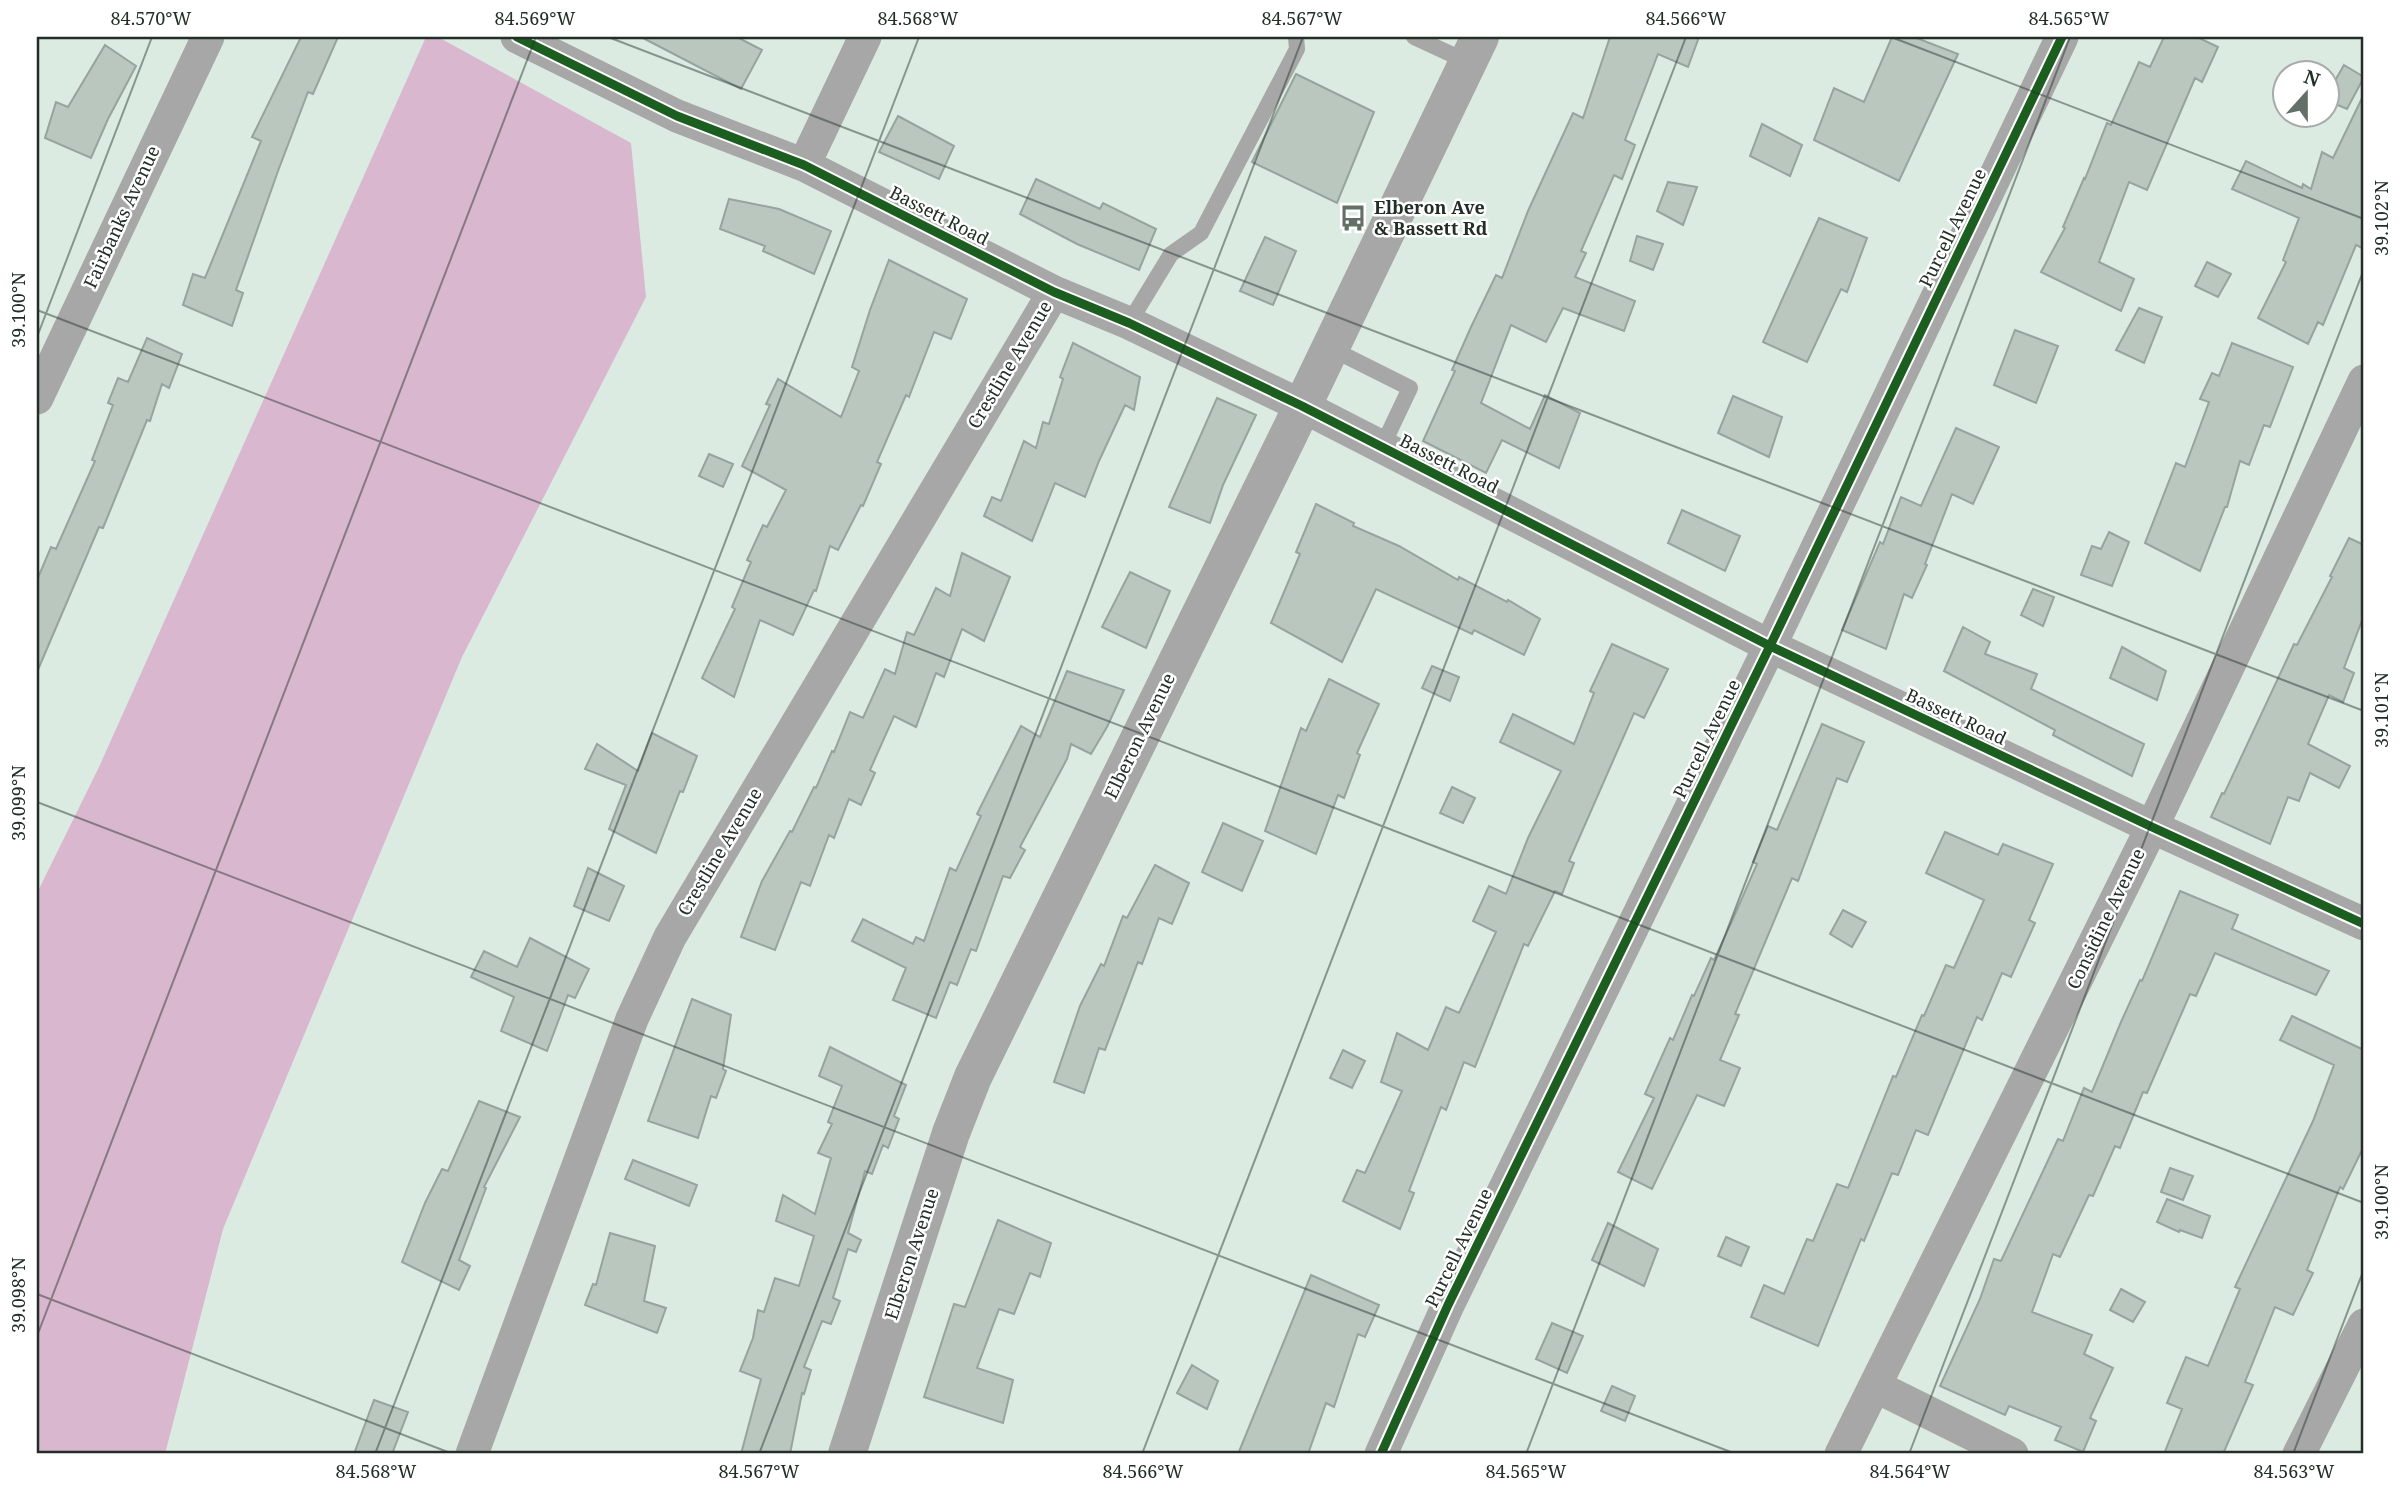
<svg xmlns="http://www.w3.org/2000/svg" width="2401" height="1491" font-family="'Noto Serif',serif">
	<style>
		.forest { fill: #d9b7ce }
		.building { fill: #b9c7bf; stroke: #97a39c; stroke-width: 2 }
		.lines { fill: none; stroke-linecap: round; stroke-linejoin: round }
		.service { stroke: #a6a7a6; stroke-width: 16 }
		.minor { stroke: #a6a7a6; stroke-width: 33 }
		.tertiary { stroke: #a6a7a6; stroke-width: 38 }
		.cycleway-casing { stroke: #fff; stroke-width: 13 }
		.cycleway { stroke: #1b5e20; stroke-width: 9 }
		.ticks { fill: none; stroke: #222e27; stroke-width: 2; stroke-opacity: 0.45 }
		.labels { text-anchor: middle; stroke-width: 5; stroke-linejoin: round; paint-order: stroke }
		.poi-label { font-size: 18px; font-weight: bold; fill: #222e27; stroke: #fff; text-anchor: start }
		.street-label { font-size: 18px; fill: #222e27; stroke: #fff }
		.neatline { fill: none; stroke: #222e27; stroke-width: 2.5 }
		.ticks-label { font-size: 18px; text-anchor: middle; fill: #222e27 }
	</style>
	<rect width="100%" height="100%" fill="#dbebe1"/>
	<path class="forest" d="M426,37H438L631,143L646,297L462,657L223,1229L165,1454H37V893L99,767Z"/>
	<path class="building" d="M301,37H338L313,94L308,92L278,171L236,290L243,293L232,326L183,305L193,274L205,278L261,141L252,137Z
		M641,37H737L762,50L741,89Z
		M1610,37H1699L1688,67L1658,54L1625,140L1635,145L1622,179L1614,175L1581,251L1586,253L1575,277L1635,301L1624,331L1563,308L1546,342L1511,325L1481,403L1530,429L1545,395L1580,413L1559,468L1502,440L1486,473L1423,441L1455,371L1452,370L1471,327L1496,275L1502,278L1528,211L1573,113L1583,118Z
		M1892,37H1914L1958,54L1899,181L1814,140L1834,88L1864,102Z
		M2164,37H2197L2218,47L2202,82L2195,78L2147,190L2129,182L2099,262L2134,279L2121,311L2041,272L2065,228L2063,227L2084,178L2085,179L2107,123L2111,125L2139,62L2150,67Z
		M105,45L136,66L108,119L91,158L45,138L56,102L68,107Z
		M2344,65L2364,77L2347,109L2328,101V93Z
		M1296,74L1374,112L1337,203L1252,162Z
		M2364,94V249L2356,245L2323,325L2318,322L2308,344L2258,318L2286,262L2283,260L2299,218L2232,189L2246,161L2302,188L2303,184L2311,189L2322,152L2333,158Z
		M898,116L954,146L939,179L879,152Z
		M1762,124L1802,145L1790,176L1750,156Z
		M1036,179L1100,209L1103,203L1156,229L1139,270L1077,244L1020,214Z
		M1668,182L1697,187L1683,225L1657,211Z
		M729,199L779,209L831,231L814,274L763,251L765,246L720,229Z
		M1819,218L1867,238L1847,292L1841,289L1807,362L1763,342Z
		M1637,236L1663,244L1653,270L1630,261Z
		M1265,237L1296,251L1273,305L1240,291Z
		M889,260L967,299L951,339L934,332L909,397L906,395L877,462L881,464L863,506L861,505L838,550L830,546L816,591L814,590L793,635L760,620L734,697L702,678L735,609L732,607L751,562L747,560L763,525L767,527L786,490L742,466L770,405L766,404L778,379L841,417L859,371L852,367L870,310Z
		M2207,262L2231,274L2218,297L2195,286Z
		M2139,308L2162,317L2144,363L2116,350Z
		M2015,330L2058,346L2036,403L1994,385Z
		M147,338L182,354L169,388L162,384L150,421L147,420L103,528L99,527L37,672V580L51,547L56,549L95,461L92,460L113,405L108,403L118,378L128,382Z
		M1073,343L1140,377L1134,410L1125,405L1099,461L1085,497L1055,483L1032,541L984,516L992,497L1001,501L1024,441L1036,448L1043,422L1049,424L1063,379L1060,377Z
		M2232,343L2293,367L2270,427L2264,425L2249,465L2240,461L2227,507H2225L2200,571L2145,543L2176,463L2185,467L2209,402L2200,399L2212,373L2219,376Z
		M1733,396L1782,417L1769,457L1718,433Z
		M1217,398L1256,415L1223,485L1210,523L1169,507Z
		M1956,428L1999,447L1973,504L1952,494L1925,564L1927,565L1912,598L1904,594L1886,649L1842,630L1880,542L1883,544L1901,497L1921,506Z
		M709,454L733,464L723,487L699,476Z
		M1316,504L1354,523L1353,526L1399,546L1458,580L1459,577L1507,602L1508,600L1540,619L1524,655L1474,630L1472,634L1376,589L1342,662L1271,623L1300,554L1296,552Z
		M1682,510L1740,536L1725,571L1668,543Z
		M2109,532L2129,542L2112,586L2081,575L2092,546L2101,549Z
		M2349,538L2364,545V615L2344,668L2354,673L2343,702L2329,695L2308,744L2350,766L2339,788L2310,773L2299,801L2288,797L2270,844L2211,817L2222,793L2224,794L2294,644L2297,645L2332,577L2330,576Z
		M962,553L1010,577L984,641L962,629L944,677L936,673L916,727L894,716L870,770L875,773L861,805L849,799L834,838L829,835L810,886L801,882L775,950L741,937L762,881L790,831L792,832L814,787L816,788L832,751L834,752L850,712L863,718L885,669L895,674L907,632L914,635L936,588L950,596Z
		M1130,572L1170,591L1146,648L1102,627Z
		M2033,589L2054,597L2043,626L2021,615Z
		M1963,627L1990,642L1985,654L2037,674L2031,689L2144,744L2132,776L2053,735L2055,730L1944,671Z
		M1612,644L1668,669L1644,718L1634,713L1569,861L1574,863L1562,894L1555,891L1528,946L1524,944L1475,1067L1464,1062L1446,1110L1441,1107L1409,1191L1414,1193L1400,1229L1343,1201L1357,1170L1365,1173L1402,1091L1381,1082L1397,1033L1428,1050L1446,1007L1459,1013L1496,932L1473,921L1489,886L1506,894L1528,838L1561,771L1500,742L1513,714L1574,744L1594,693L1590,691Z
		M2122,647L2166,671L2157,700L2110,678Z
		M1432,666L1459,677L1450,701L1422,688Z
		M1067,671L1124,690L1107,727L1091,754L1071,744L1067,759L1020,847L1025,850L1010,878L1003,876L976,951L971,949L957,985L950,982L936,1018L893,1000L906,968L852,941L863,919L913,944L916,937L924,941L950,868L956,871L981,816L977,814L1021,726L1040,737Z
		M1329,679L1379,704L1357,753L1360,755L1344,798L1338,795L1316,854L1265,831L1301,728L1306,731Z
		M1822,724L1864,742L1847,782L1837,778L1798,881L1792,878L1735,1014L1739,1015L1720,1060L1740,1068L1724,1106L1697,1095L1652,1189L1618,1172L1654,1098L1645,1094L1670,1038L1673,1040L1692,995L1694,996L1711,958L1714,960L1732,921L1757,864L1753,862L1768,826L1777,830Z
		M652,733L697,756L683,792L680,791L656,853L609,829L626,785L585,769L597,744L638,771Z
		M1452,787L1475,798L1463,823L1440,813Z
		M1223,823L1263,841L1242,891L1202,872Z
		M1945,832L1998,855L2003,844L2053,864L2029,920L2035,923L2011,977L2002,973L1982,1020L1977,1017L1928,1135L1916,1130L1898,1175L1892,1173L1864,1241L1861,1239L1818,1346L1751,1317L1764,1285L1784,1294L1807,1239L1813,1241L1837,1184L1848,1188L1893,1076L1896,1077L1922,1015L1924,1016L1946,965L1954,968L1984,900L1926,873Z
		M1155,865L1189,883L1172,924L1159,918L1142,964L1138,962L1105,1050L1099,1048L1084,1093L1054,1082L1080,1006L1101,964L1104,966L1123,916L1127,918Z
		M588,868L624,886L609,921L574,906Z
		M2180,891L2238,915L2232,929L2329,971L2316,995L2215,953L2196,996L2190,994L2147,1093L2143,1092L2120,1148L2115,1146L2093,1196L2089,1195L2060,1257L2053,1254L2032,1312L2092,1335L2084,1354L2113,1368L2090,1418L2096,1421L2083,1452L2055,1440L2061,1427L2009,1406L2005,1415L1940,1386L1980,1299L1994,1259L2001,1261L2058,1139L2063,1141L2084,1088L2092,1092L2121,1022L2140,980L2142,981Z
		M1843,910L1866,922L1852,947L1830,934Z
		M530,938L589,969L575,998L568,995L547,1051L501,1031L514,997L471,977L484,951L517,967Z
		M692,999L731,1015L723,1069L726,1071L716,1098L711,1096L698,1138L648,1121Z
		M2292,1016L2364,1050V1146L2343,1189L2340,1187L2307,1270L2313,1273L2293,1315L2275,1307L2245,1382L2253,1385L2223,1454H2164L2182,1409L2167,1403L2186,1357L2208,1366L2240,1289L2235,1287L2313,1121L2334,1065L2280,1040Z
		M830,1047L906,1085L894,1116L899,1119L888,1148L883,1145L872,1174L865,1171L848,1233L861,1240L856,1252L848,1249L833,1298L840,1301L831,1324L822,1321L804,1367L811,1370L804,1394L802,1393L790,1454H741L761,1379L740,1371L753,1338L758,1310L764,1312L775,1278L799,1286L814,1236L776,1221L783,1195L815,1214L831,1158L818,1153L832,1124L828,1122L842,1086L819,1076Z
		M1343,1050L1365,1061L1352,1088L1330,1078Z
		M479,1101L520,1117L484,1187L486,1188L459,1260L470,1266L459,1290L402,1262L425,1203L442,1169L448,1171Z
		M633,1160L697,1185L689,1206L625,1179Z
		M2170,1168L2193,1176L2183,1200L2161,1192Z
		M2167,1199L2210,1216L2202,1238L2180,1230L2179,1232L2157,1222Z
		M998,1220L1051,1243L1040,1277L1030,1273L1014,1314L999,1309L977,1368L1013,1380L1003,1423L924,1397L954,1304L965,1307Z
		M1608,1223L1658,1249L1644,1286L1592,1260Z
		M610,1233L655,1246L644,1301L666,1308L657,1333L585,1305L593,1284L596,1285Z
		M1726,1237L1749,1247L1741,1266L1718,1256Z
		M1311,1275L1379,1305L1365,1337L1358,1334L1334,1407L1326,1403L1308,1454H1238Z
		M2121,1289L2145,1302L2133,1322L2110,1310Z
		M1552,1323L1583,1336L1567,1373L1536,1359Z
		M1192,1365L1218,1381L1207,1409L1177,1393Z
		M1612,1386L1635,1396L1625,1421L1601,1411Z
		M374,1400L408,1412L392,1454H354Z"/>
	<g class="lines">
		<path class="service" d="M1414,37L1468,62
			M1129,323L1171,254L1201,233L1297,49L1296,37
			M1330,348L1410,388L1382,447"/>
		<path class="minor" d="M517,37L677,116L804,165L1054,292L1129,323L1302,406L1770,646L2152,827L2364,924
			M804,165L865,37
			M37,398L208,37
			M1875,1386L2012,1454
			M472,1454L632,1019L670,937L1054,292
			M1381,1454L1448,1305L1770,646L2062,37
			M1841,1454L2152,827L2364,381
			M2299,1454L2364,1325"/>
		<path class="tertiary" d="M847,1454L951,1133L973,1077L1286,440L1480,37"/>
		<g class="cycleway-casing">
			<path id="cycleway" d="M517,37L677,116L804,165L1054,292L1129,323L1302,406L1770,646L2152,827L2364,924
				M1381,1454L1448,1305L1770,646L2062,37"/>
		</g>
		<use href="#cycleway" class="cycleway"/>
	</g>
	<path class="ticks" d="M608,37L2364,711M1891,37L2364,219M37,310L2364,1203M37,337L152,37M37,802L1736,1454M37,1294L453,1454M37,1336L536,37M375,1454L919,37M759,1454L1303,37M1142,1454L1686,37M1526,1454L2070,37M1909,1454L2364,269M2293,1454L2364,1269"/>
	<defs>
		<g id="bus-bare" transform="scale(2.1)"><path d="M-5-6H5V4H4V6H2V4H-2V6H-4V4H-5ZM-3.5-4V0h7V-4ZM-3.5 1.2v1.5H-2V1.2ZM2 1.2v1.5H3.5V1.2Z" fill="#637068" stroke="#fff" stroke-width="2.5" paint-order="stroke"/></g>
	</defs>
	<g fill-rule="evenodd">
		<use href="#bus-bare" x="1353" y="218"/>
	</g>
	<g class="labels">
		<g class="poi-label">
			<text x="1374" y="214">Elberon Ave<tspan x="1374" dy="21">&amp; Bassett Rd</tspan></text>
		</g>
		<g class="street-label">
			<text transform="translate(939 216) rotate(27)" y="6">Bassett Road</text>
			<text transform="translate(122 217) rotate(-65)" y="6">Fairbanks Avenue</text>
			<text transform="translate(1953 228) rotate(-64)" y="6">Purcell Avenue</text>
			<text transform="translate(1010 365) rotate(-59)" y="6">Crestline Avenue</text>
			<text transform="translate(1449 464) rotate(27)" y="6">Bassett Road</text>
			<text transform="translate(1956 717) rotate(25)" y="6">Bassett Road</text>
			<text transform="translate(1140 736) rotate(-64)" y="6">Elberon Avenue</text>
			<text transform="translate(1707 739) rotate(-64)" y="6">Purcell Avenue</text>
			<text transform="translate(720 852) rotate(-59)" y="6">Crestline Avenue</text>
			<text transform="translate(2106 919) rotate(-64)" y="6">Considine Avenue</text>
			<text transform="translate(1459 1248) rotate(-64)" y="6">Purcell Avenue</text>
			<text transform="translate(912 1254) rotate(-72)" y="6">Elberon Avenue</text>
		</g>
	</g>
	<rect width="2401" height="1491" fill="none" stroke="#ffffff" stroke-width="77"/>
	<g transform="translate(2306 94) rotate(21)"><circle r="33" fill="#ffffff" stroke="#a7aba9" stroke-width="2"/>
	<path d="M0-5L12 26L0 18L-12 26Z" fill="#637068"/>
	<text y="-10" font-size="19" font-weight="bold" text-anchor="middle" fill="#222e27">N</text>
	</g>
	<rect x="38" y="38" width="2324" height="1414" class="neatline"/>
	<g class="ticks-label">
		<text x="151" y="25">84.570°W</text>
		<text x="535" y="25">84.569°W</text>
		<text x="918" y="25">84.568°W</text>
		<text x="1302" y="25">84.567°W</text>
		<text x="1686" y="25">84.566°W</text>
		<text x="2069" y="25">84.565°W</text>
		<text transform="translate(2382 218) rotate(-90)" y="6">39.102°N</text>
		<text transform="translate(19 310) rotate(-90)" y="6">39.100°N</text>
		<text transform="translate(2382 710) rotate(-90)" y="6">39.101°N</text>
		<text transform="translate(19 803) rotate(-90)" y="6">39.099°N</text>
		<text transform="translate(2382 1202) rotate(-90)" y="6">39.100°N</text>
		<text transform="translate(19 1295) rotate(-90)" y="6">39.098°N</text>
		<text x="376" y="1478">84.568°W</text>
		<text x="759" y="1478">84.567°W</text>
		<text x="1143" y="1478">84.566°W</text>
		<text x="1526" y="1478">84.565°W</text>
		<text x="1910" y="1478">84.564°W</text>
		<text x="2294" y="1478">84.563°W</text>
	</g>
</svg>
